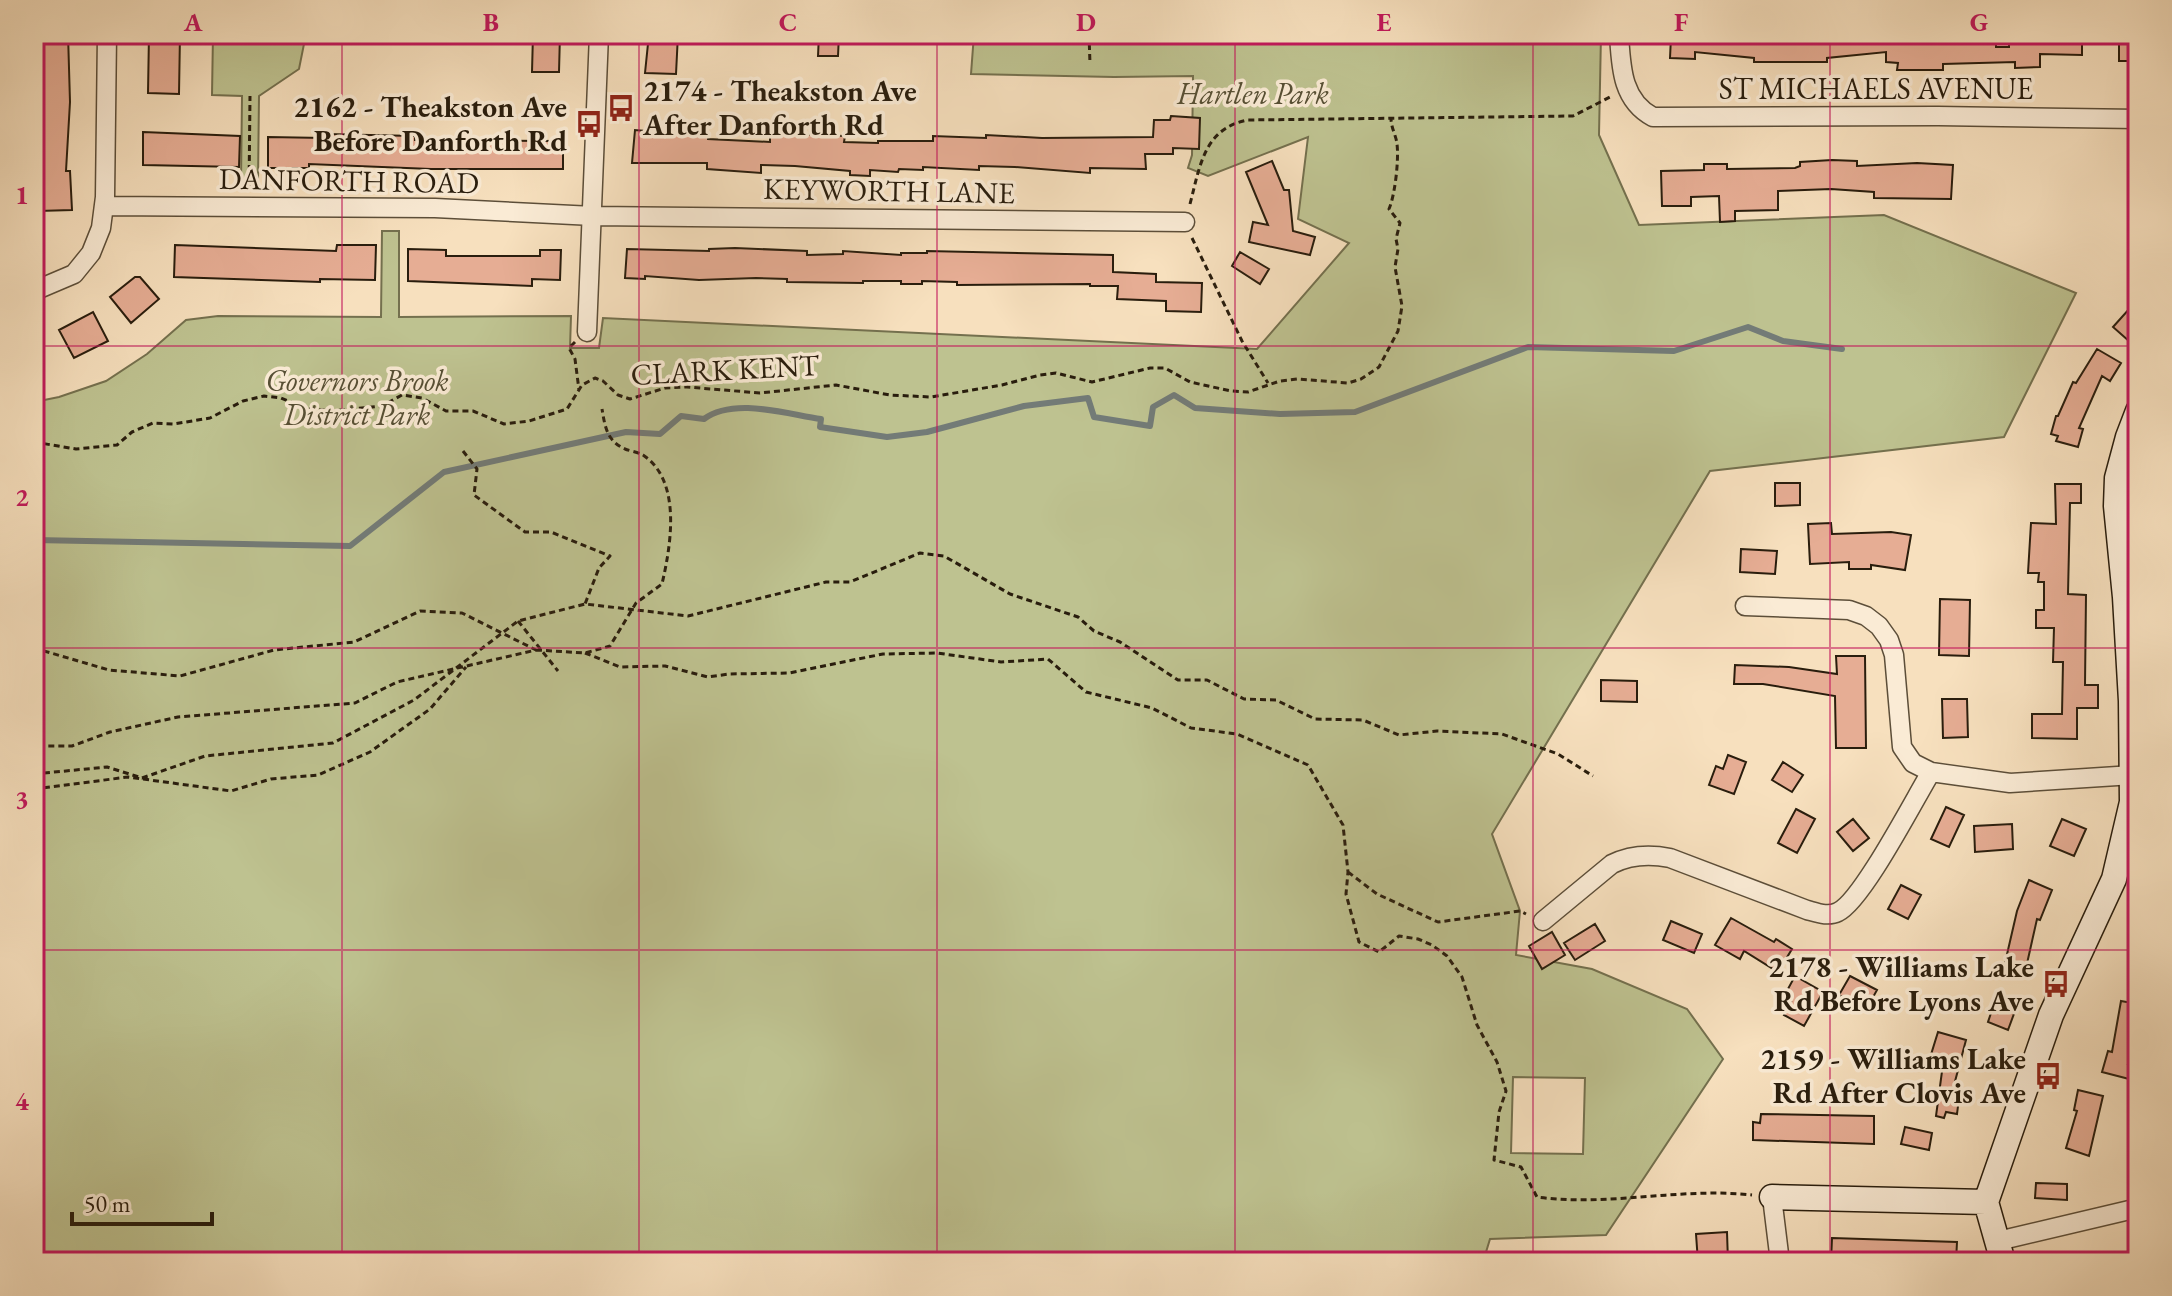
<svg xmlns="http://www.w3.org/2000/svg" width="2172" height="1296" font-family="'EB Garamond',serif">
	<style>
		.green { fill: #bec290; stroke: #74704e; stroke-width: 2; fill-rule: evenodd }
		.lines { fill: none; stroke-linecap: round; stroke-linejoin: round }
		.stream { stroke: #737b77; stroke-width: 6 }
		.building { fill: #e6ad94; stroke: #291d0d; stroke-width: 2 }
		.lane-casing { stroke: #5c4e39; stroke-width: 12 }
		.street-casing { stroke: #5c4e39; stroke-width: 21 }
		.secondary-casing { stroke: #291d0d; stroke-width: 27 }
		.path { stroke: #291d0d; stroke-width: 3; stroke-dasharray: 6 4; stroke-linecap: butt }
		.lane { stroke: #faebd5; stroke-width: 9 }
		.street { stroke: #faebd5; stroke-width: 18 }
		.secondary { stroke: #faebd5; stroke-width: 24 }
		.grid { fill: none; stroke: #c2185b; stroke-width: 2; stroke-opacity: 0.55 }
		.labels { text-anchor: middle; stroke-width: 7; stroke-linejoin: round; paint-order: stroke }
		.street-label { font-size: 30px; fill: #291d0d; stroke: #faebd5 }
		.poi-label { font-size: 30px; font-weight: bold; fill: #291d0d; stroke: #faebd5; text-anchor: end }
		.park-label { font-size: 30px; font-style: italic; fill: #564f34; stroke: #faebd5 }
		.neatline { fill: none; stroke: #c2185b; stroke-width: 3 }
		.grid-label { font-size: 26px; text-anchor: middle; font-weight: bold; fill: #c2185b }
	</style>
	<rect width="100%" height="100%" fill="#f7e0be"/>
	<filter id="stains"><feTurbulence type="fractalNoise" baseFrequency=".0025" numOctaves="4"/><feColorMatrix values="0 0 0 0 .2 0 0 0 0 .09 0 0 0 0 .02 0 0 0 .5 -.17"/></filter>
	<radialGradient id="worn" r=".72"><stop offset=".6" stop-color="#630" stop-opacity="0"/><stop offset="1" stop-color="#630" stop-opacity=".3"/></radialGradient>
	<path class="green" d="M213,34H306L299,69L259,96L258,182H241L242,96L212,95Z
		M974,34H1601L1599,135L1639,225L1884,215L2076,293L2004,437L1710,471L1492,834L1520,911L1516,955L1592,969L1687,1009L1723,1059L1606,1235L1490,1239L1483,1262H34V402L59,397L106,381L147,354L186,320L218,316L381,317L382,231H399V317L571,316L570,348H599L603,318L1257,349L1349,243L1298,219L1308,137L1208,176L1188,168L1192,155L1193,76L1114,77L971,74ZM1513,1077L1585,1078L1583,1154L1511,1153Z"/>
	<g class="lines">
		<path class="stream" d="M34,540L350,546L444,472L626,432L660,434L681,416L704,419C734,397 786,414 821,419L820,427L887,437L927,432L1024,406L1088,398L1094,417L1150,426L1153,407L1174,395L1195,408L1280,414L1355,412L1528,347L1674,351L1748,327L1783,341L1842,349"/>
	</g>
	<path class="building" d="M37,34H68L70,102L66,171H70L72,210L38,211L34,156L35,118H38Z
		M149,34H180L179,94L148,93Z
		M533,34H560L559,72H532Z
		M649,34H678L676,74L645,73Z
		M819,34H839L838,56H818Z
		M1719,34L1746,37V39L1841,40L1840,34H1860L1861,40L1914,42H1966V34H1996V47H2009V41L2058,40V34H2082V55L2040,54V67L2015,68V62L1943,64V70H1897L1898,63L1886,62V52L1827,58V62H1754V58L1695,52V59L1670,58L1671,37L1718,39Z
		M2119,39H2138V61H2119Z
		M1171,116L1200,118L1199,149L1173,148V154H1145L1146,169L1090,168V173L1015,167L979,166V170L923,167V170L899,169L898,172L870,170V176L850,175V171L795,166L761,165V173L707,169V163H632L635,130L708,136V139L770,142V135L796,136V134L845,136L844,142L878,143V141H933V136L986,138V135L1042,138L1153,137L1154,120H1170Z
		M143,132L240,136L239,167L143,165Z
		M325,134L415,136V140L563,141V169H431L309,164V168H268V137L325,138Z
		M1832,160L1857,161V166L1917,163L1953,165L1951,199L1874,198V192L1831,189L1778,191V210L1735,211V221L1720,222L1719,196L1691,197V206H1662L1661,171L1704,170V164H1727V169L1795,168L1800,166V162Z
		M1272,161L1284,190H1289L1293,231L1315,237L1310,255L1249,242L1253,222L1268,225L1246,172Z
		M175,245L336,251L337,245H376L375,280L320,279V282L174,277Z
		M735,248L807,251V255L843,254V251L901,255V253H927V251L1113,255V272L1156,274V282L1202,283L1201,312L1166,311V301L1117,299L1118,286H1090V284L957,285V282L922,281V284H901V281H863V283L787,282V279L756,278L699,280L645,276V279L625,278L627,249L709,251V249Z
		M408,249L446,250V256H540V250H561L560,280L532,279V286L408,281Z
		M1240,252L1269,269L1260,284L1232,266Z
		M135,277H140L159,299L131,323L110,297Z
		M2138,299V349L2113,327Z
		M93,312L108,341L74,358L59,330Z
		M2097,349L2121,363L2110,381L2102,376L2079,428L2083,429L2078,447L2056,441L2058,436L2051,434L2056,416H2058L2073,382L2076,383Z
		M1775,483H1800V505L1775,506Z
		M2055,484H2081V503H2070L2068,594L2086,595L2085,685H2098V708H2077V739L2032,738V714H2062L2063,662H2053L2054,628H2036V610H2044V582H2038L2039,573H2028L2031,523L2056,524Z
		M1831,523L1832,534L1891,532L1911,535L1905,570L1871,565V569H1849V562L1810,564L1808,524Z
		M1741,549L1777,551L1775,574L1740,572Z
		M1940,599L1970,600L1969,656L1939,655Z
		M1836,656H1865L1866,748H1836L1835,696L1763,684H1734L1735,665L1789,667L1837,674Z
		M1601,680L1637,681V702L1601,701Z
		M1942,699H1967L1968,737L1943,738Z
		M1728,755L1746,762L1734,794L1709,785L1716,766L1723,769Z
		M1783,762L1803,775L1792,792L1772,780Z
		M1946,807L1964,815L1949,847L1931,839Z
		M1796,809L1815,819L1797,853L1778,843Z
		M1853,819L1869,838L1853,851L1837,832Z
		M2062,819L2086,829L2074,856L2050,846Z
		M2012,824L2013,849L1975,852L1974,826Z
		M2029,880L2052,890L2040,920L2037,919L2026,968L2005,963L2017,911Z
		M1901,885L1921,895L1908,919L1888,909Z
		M1731,918L1774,942L1776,939L1792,949L1778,972L1744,951L1740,959L1715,945Z
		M1671,921L1702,934L1694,953L1663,940Z
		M1595,924L1605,941L1575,960L1564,943Z
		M1552,932L1565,955L1542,969L1529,946Z
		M1795,976L1823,992L1804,1026L1784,1015L1791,1002L1783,998Z
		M1850,976L1877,990L1866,1010L1839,995Z
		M2121,1001L2138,1004V1032L2128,1064L2137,1066L2133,1080L2102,1072L2108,1051L2112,1052Z
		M1994,1004L2015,1011L2008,1030L1988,1022Z
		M1938,1032L1966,1040L1953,1089L1960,1090L1957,1114L1946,1112L1944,1118L1936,1116L1943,1064L1929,1061Z
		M2078,1090L2103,1096L2089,1156L2066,1148L2077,1111L2074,1110Z
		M1761,1114L1874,1116V1144L1753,1140V1122L1760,1123Z
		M1905,1127L1932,1133L1929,1150L1901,1144Z
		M2036,1183L2067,1184V1200L2035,1198Z
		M1727,1232L1728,1262H1698L1696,1234Z
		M1832,1238L1957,1242L1956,1262H1831Z"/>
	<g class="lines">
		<g class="lane-casing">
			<path id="lane" d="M2138,187L2136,231L2138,232"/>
		</g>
		<g class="street-casing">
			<path id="street" d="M1619,34C1621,65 1621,100 1653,117L1938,116L2138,119
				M104,206L435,208L593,216L1185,222
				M34,291L74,274L91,253L101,228L105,197L107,34
				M587,332L599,34
				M1745,606L1849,610L1866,616L1879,626L1889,640L1894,655L1902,747L1913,763L1931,772L2010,783L2133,775
				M1543,921L1612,864C1630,855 1650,854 1670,858L1807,910C1818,913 1828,917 1838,912C1862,901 1914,800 1931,772
				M1772,1197L1780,1262
				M1998,1241L2138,1208"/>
		</g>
		<g class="secondary-casing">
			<path id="secondary" d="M1772,1197L1986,1202
				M2003,1262L1986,1202L2051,1015L2114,879L2132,802L2131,701L2125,597L2116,506L2117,478L2128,437L2138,411"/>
		</g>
		<path class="path" d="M1089,34L1090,64
			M249,191L250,96
			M1190,204C1200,166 1204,128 1248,120L1573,116L1612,96
			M1192,238L1242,341L1268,383
			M575,342L569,348L575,359L579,390
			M34,442L76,449L117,445L132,432L153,423L174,424L210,418L243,401L264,396L281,398L305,408L331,411L382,406L402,395L422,398L446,411H473L504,424L529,421L567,409L582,385L595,378L603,381L618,395L630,399L665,388L687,387L760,393L836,385L890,395L931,397L1002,385L1040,375L1056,373L1092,382L1150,368H1165L1190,382L1231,391L1248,392L1280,381L1297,379L1348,383L1361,379L1379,367L1398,331L1402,306L1395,267L1398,249L1396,239L1400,223L1389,209C1395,195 1399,160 1397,144C1396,135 1391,128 1391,118
			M463,451L477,469L474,495L525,532H551L610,556L599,568L585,604
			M518,621L558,671
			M34,648L109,670L180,676L274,650L354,642L420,611L462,613L536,650L397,682L355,703L178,717L110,732L72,746H34
			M536,650L585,653L610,646L636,603L662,584C671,545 682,481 643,455C638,452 630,451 625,449C607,441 605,427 602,409
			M585,653L620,667L665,666L708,677L729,674L789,673L883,654L937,653L1001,662L1048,659L1086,692L1152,708L1191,728L1237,734L1308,765L1343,825L1348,872L1346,894L1359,942L1379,952L1399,936L1418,939L1432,945L1447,956L1462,977L1477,1025L1497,1062L1506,1091L1499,1112L1494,1160L1521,1167L1537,1197C1608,1207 1680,1187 1752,1195
			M34,774L107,767L142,778L205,756L333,743L414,700L518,621L585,604L688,616L826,582H850L920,553L944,556L1010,594L1078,617L1094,631L1120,642L1178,680H1207L1244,699L1276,700L1315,719L1363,720L1399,735L1437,731L1502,734L1558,754L1593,776
			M34,789L128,777L231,791L271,779L318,775L370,752L430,709L466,667
			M1348,872L1377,894L1438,922L1520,911L1526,914"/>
		<use href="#lane" class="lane"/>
		<use href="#street" class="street"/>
		<use href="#secondary" class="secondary"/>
	</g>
	<path class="grid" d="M342,34V1262M639,34V1262M937,34V1262M1235,34V1262M1533,34V1262M1830,34V1262M34,346H2138M34,648H2138M34,950H2138"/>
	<defs>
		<g id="bus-bare" transform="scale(2.16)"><path d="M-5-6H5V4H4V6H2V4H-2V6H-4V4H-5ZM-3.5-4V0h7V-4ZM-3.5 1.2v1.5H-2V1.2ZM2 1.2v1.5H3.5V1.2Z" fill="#8f2418" stroke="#faebd5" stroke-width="2.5" paint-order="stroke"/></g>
	</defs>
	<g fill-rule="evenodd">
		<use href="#bus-bare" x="621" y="108"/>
		<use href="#bus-bare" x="589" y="124"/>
		<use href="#bus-bare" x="2056" y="984"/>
		<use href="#bus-bare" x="2048" y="1076"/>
	</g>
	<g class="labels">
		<g class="street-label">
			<text x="1876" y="99">ST MICHAELS AVENUE</text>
			<text transform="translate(349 181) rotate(1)" y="10">DANFORTH ROAD</text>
			<text transform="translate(889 191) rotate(1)" y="10">KEYWORTH LANE</text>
			<text transform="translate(725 370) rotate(-3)" y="10">CLARK KENT</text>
		</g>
		<g class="poi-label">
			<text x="643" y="101" text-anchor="start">2174 - Theakston Ave<tspan x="643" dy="34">After Danforth Rd</tspan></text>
			<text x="567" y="117">2162 - Theakston Ave<tspan x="567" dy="34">Before Danforth Rd</tspan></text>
			<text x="2034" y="977">2178 - Williams Lake<tspan x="2034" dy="34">Rd Before Lyons Ave</tspan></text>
			<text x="2026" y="1069">2159 - Williams Lake<tspan x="2026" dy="34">Rd After Clovis Ave</tspan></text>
		</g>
		<g class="park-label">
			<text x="1253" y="104">Hartlen Park</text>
			<text x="357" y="391">Governors Brook<tspan x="357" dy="34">District Park</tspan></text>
		</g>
	</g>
	<rect width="2172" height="1296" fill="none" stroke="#f7e0be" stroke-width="88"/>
	<path d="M72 1212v12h140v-12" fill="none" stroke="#291d0d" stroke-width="4"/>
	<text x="84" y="1212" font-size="24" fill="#291d0d" stroke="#faebd5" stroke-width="6" paint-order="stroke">50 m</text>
	<rect x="44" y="44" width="2084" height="1208" class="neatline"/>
	<g class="grid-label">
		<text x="193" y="31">A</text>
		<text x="491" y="31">B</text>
		<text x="788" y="31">C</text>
		<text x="1086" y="31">D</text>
		<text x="1384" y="31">E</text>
		<text x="1681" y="31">F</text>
		<text x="1979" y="31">G</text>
		<text x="22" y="204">1</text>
		<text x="22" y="506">2</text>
		<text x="22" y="808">3</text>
		<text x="22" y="1110">4</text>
	</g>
	<rect width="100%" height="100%" filter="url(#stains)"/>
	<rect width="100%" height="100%" fill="url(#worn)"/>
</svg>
